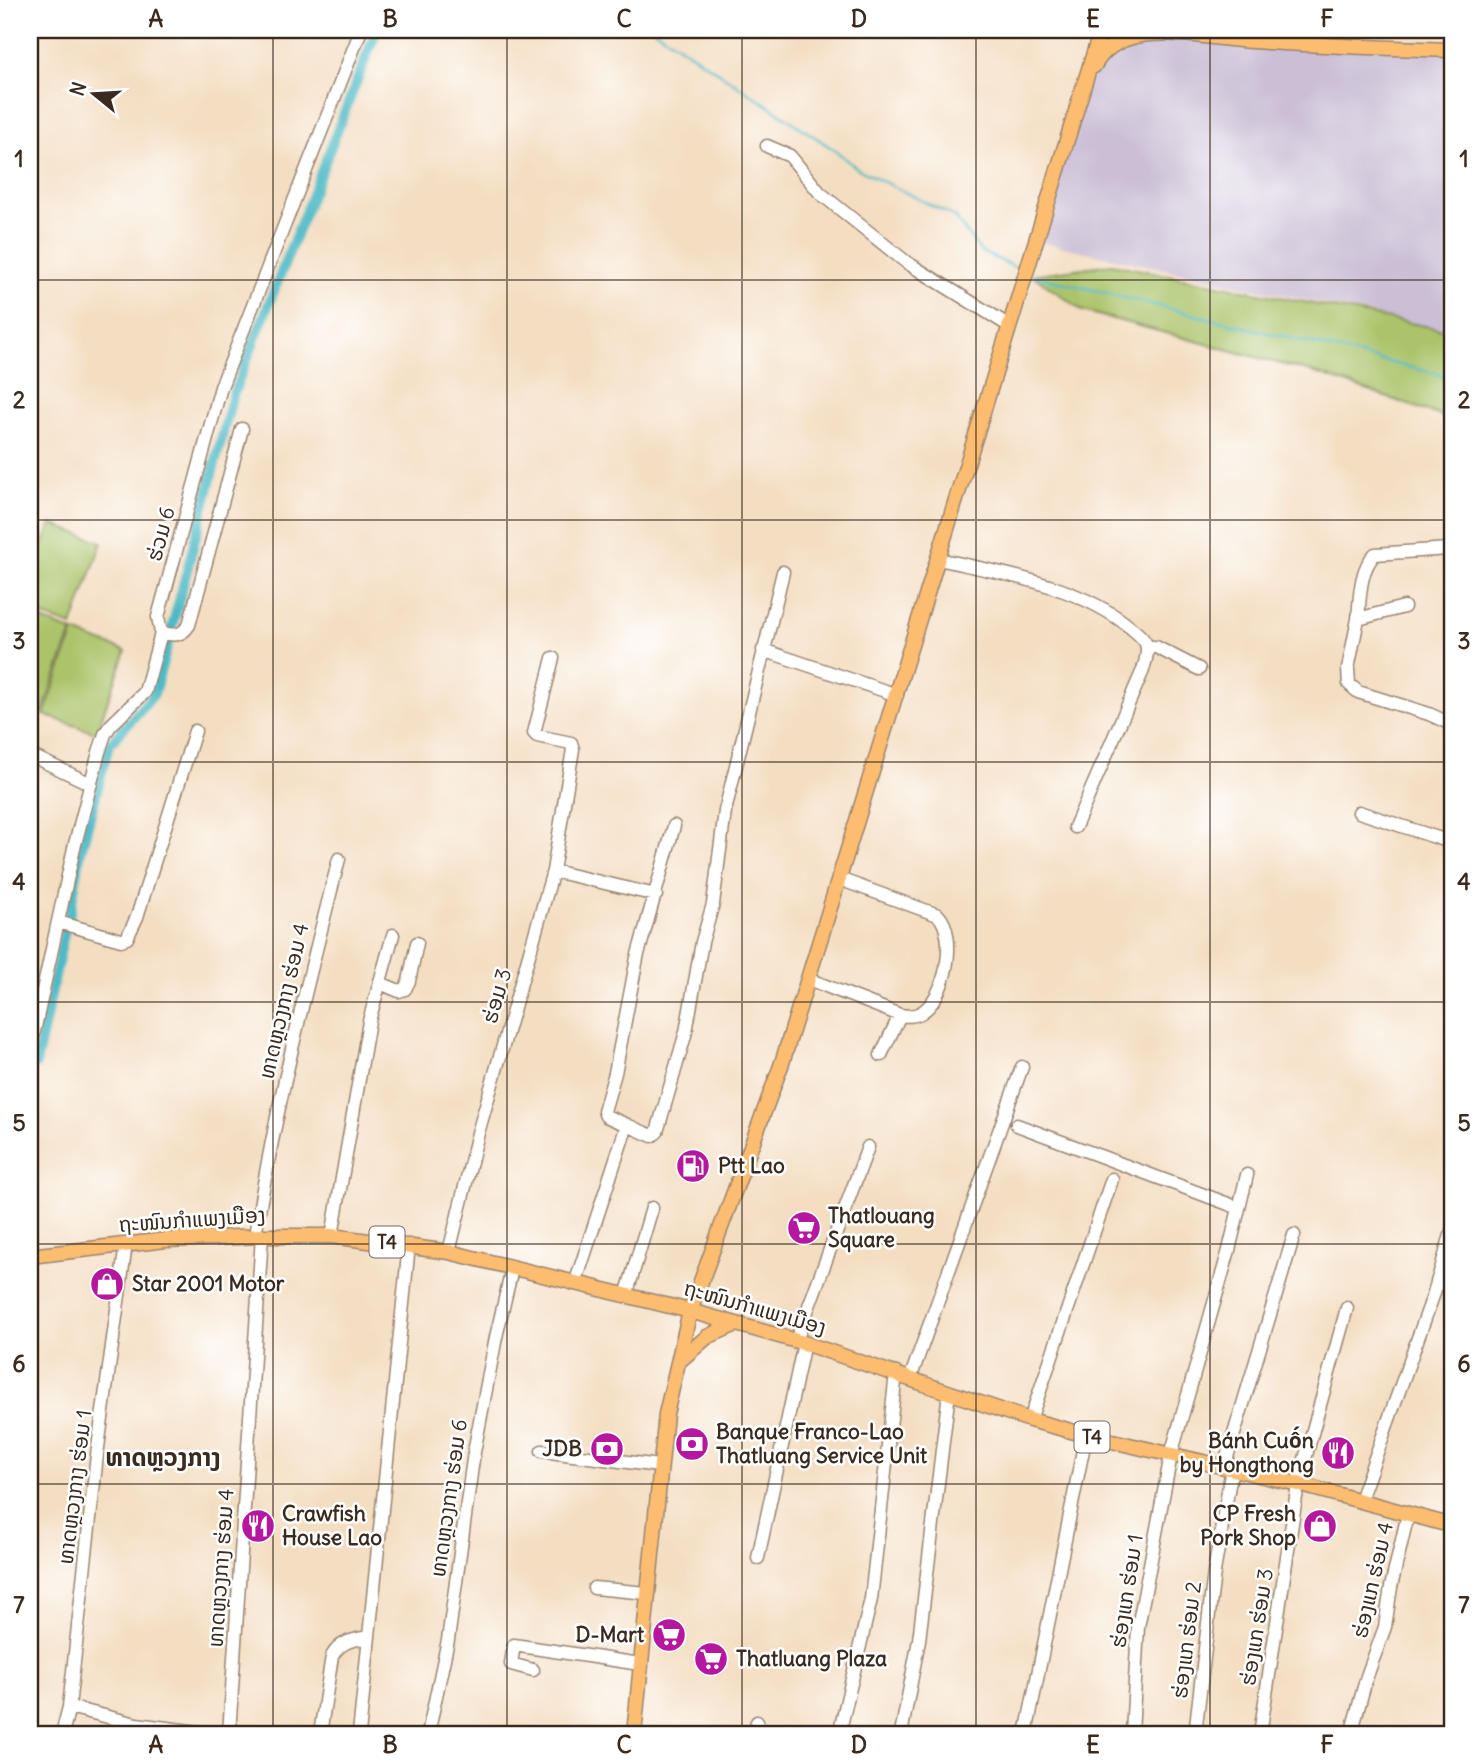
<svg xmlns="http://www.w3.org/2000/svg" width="1483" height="1764" font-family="Delius,'Noto Sans Lao',sans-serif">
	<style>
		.industrial { fill: #cbbfd5 }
		.green { fill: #abc46a; stroke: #737744; stroke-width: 2 }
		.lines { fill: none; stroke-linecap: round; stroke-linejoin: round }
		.stream { stroke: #4dbac6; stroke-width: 2.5 }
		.canal { stroke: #4dbac6; stroke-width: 10 }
		.minor-casing { stroke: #988470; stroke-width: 15 }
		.major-casing { stroke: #988470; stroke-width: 17 }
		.minor { stroke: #fff; stroke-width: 12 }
		.major { stroke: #fcbd6f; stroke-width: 14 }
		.grid { fill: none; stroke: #3b2a1e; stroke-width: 2; stroke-opacity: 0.55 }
		.labels { text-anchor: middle; stroke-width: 5; stroke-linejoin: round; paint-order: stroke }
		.shield { fill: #fff; stroke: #766a62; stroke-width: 2 }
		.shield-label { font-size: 19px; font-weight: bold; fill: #3b2a1e }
		.street-label { font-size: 21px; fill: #3b2a1e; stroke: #fff }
		.poi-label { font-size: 21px; font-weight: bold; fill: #3b2a1e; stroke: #fff; text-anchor: start }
		.quarter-label { font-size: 24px; font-weight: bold; fill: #3b2a1e; stroke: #fff }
		.neatline { fill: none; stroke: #3b2a1e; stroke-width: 2.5 }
		.grid-label { font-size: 23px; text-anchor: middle; font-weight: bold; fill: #3b2a1e }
	</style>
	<rect width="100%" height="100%" fill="#fff"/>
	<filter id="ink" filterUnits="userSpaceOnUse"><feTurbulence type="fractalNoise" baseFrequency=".0143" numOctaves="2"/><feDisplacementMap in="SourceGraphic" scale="14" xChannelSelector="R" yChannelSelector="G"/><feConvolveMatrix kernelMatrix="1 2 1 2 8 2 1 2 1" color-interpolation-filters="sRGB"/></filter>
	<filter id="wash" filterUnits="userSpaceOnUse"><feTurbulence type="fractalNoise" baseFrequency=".00686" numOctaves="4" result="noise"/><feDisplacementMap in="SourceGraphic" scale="28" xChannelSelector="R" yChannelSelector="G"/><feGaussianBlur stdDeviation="1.57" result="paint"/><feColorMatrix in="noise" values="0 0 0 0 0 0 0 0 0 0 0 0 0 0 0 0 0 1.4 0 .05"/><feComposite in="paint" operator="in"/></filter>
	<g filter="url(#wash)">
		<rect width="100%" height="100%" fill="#f4dec2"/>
		<path class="industrial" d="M1171,35L1453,42V327L1450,331L1035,241L1077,102L1108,48Z"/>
		<path class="green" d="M1112,264L1450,331L1453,327V420L1319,374L1083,311L1032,275Z
			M51,524L102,542L72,626L30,611V582Z
			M30,616L72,631L42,713L30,708Z
			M74,632L126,651L96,733L44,715Z"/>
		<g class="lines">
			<path class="stream" d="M655,30L836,151L858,169L955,217L981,252L1022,270
				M1032,275L1453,378"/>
			<path class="canal" d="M172,627L233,395L377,30
				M69,917L81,851L109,745L154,694L168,643
				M36,1064L65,930
				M30,1090L32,1081"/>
		</g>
	</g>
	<g filter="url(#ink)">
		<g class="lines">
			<g class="minor-casing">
				<path id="minor" d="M767,146L790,156L820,193L906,262L1008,325
					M939,559C1004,574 1079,585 1131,628C1137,633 1143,637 1146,644C1149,652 1145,662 1143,670L1075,827
					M1404,607L1358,619L1348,669L1349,684L1358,692L1429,714L1453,725
					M1358,619C1360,599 1359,570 1375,554L1449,549
					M161,633C174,635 181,637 189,625L242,429
					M1147,647H1156L1199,669
					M763,650L897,695
					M30,755L91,784
					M1359,812L1453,843
					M553,871L656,895
					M58,922L121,940L127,938L137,917L195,731
					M808,979L900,1015C907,1016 915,1017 922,1012C946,997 958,936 938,915L839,879
					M380,983L399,991L405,989L409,981L417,943
					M30,1050L74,848L99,752L105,734L110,726L145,692L161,633L158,617L221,387L361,30
					M881,1055L900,1015
					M627,1125L606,1116L604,1111L615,1073L637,958L674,826
					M1017,1125L1239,1208
					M255,1236C275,1109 307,984 339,859
					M332,1236L369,1021L393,935
					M449,1252L478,1133L553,871L573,749L571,743L537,736L534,733L553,658
					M575,1284L627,1125L652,1136L657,1132L686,1032L702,942L713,904L725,811L783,572
					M626,1296L652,1208
					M796,1341L868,1147
					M910,1379L1022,1067
					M1030,1420L1112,1179
					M542,1451L659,1466
					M1224,1467L1294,1235
					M1360,1500L1433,1296L1453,1228
					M758,1558L804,1343
					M594,1588L647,1593
					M533,1670L511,1664L514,1645L640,1664
					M69,1707L136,1724L214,1734
					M62,1734L69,1707L97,1455L126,1244
					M229,1734L262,1236
					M320,1734L332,1656C341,1641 352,1640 368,1637
					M359,1734L409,1245
					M428,1734L448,1640L474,1452L496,1337L512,1269
					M753,1734L757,1722
					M839,1734L871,1599L896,1373
					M901,1734L919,1640L949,1392
					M1026,1734L1086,1435
					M1132,1734L1138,1627L1171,1455L1229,1250L1247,1175
					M1195,1734L1214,1572L1232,1468
					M1260,1734L1298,1484L1347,1308
					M1351,1734L1367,1676L1385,1627L1391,1587L1408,1514"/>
			</g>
			<g class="major-casing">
				<path id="major" d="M1094,66C1103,49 1118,40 1136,36C1172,29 1218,39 1254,41C1320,46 1387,48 1453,50
					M30,1256L166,1240L262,1236H332L449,1252L690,1311L804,1343L1030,1420L1086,1435L1298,1484L1453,1526
					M678,1362L707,1337L736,1324
					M634,1734L666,1414L690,1311L782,1063L1101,30"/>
			</g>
			<use href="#minor" class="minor"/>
			<use href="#major" class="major"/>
		</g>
	</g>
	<path class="grid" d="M273,30V1734M507,30V1734M742,30V1734M976,30V1734M1210,30V1734M30,280H1453M30,520H1453M30,762H1453M30,1002H1453M30,1244H1453M30,1484H1453"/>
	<defs>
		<g id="fuel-disc" transform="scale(1.75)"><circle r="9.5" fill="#b5179e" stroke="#fff"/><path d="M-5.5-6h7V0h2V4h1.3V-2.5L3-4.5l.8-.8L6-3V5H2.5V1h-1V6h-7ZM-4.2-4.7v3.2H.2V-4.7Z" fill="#fff"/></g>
		<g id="supermarket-disc" transform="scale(1.75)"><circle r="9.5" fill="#b5179e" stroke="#fff"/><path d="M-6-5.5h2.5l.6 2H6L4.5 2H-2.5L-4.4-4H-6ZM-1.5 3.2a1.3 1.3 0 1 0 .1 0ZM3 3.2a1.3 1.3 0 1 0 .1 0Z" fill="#fff"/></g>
		<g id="shop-disc" transform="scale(1.75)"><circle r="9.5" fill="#b5179e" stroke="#fff"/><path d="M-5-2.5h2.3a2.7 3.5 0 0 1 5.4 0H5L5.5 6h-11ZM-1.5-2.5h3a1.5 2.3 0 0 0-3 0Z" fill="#fff"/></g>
		<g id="bank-disc" transform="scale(1.75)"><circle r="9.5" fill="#b5179e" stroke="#fff"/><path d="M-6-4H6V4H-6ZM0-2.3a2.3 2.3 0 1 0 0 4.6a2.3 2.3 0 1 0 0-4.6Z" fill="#fff"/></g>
		<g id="restaurant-disc" transform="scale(1.75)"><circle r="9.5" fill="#b5179e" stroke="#fff"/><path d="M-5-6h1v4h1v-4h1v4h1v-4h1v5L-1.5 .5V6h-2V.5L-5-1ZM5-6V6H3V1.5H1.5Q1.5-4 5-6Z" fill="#fff"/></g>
	</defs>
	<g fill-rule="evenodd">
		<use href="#fuel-disc" x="693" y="1166"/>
		<use href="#supermarket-disc" x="804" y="1228"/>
		<use href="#shop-disc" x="107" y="1284"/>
		<use href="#bank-disc" x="692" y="1444"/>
		<use href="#bank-disc" x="607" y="1449"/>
		<use href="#restaurant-disc" x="1338" y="1453"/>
		<use href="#restaurant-disc" x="258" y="1526"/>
		<use href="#shop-disc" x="1320" y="1526"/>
		<use href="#supermarket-disc" x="669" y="1635"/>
		<use href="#supermarket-disc" x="711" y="1659"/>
	</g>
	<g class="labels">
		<g class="shield">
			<rect x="369.5" y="1226.5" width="35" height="31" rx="5"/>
			<rect x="1074.5" y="1421.5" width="35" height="31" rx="5"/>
		</g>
		<g class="shield-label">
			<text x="387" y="1249">T4</text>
			<text x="1092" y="1444">T4</text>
		</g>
		<g class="street-label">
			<text transform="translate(161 534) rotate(-75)" y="7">ຮ່ວມ 6</text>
			<text transform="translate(497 996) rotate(-74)" y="7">ຮ່ອມ 3</text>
			<text transform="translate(284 1001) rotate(-77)" y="7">ທາດຫຼວງກາງ ຮ່ອມ 4</text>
			<text transform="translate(192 1220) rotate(-4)" y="7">ຖະໜົນກຳແພງເມືອງ</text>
			<text transform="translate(755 1308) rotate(16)" y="7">ຖະໜົນກຳແພງເມືອງ</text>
			<text transform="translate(75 1487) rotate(-83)" y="7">ທາດຫຼວງກາງ ຮ່ອມ 1</text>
			<text transform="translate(449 1498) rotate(-82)" y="7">ທາດຫຼວງກາງ ຮ່ອມ 6</text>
			<text transform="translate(221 1568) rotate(-86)" y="7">ທາດຫຼວງກາງ ຮ່ອມ 4</text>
			<text transform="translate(1373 1580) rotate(-77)" y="7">ຮ່ອງແກ ຮ່ອມ 4</text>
			<text transform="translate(1127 1591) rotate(-81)" y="7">ຮ່ອງແກ ຮ່ອມ 1</text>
			<text transform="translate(1257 1627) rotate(-81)" y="7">ຮ່ອງແກ ຮ່ອມ 3</text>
			<text transform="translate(1187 1640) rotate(-83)" y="7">ຮ່ອງແກ ຮ່ອມ 2</text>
		</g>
		<g class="poi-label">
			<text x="718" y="1173">Ptt Lao</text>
			<text x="828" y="1223">Thatlouang<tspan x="828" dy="24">Square</tspan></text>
			<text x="132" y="1291">Star 2001 Motor</text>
			<text x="716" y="1439">Banque Franco-Lao<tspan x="716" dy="24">Thatluang Service Unit</tspan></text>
			<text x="1314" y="1448" text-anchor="end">Bánh Cuốn<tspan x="1314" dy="24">by Hongthong</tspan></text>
			<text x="582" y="1456" text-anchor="end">JDB</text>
			<text x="282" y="1521">Crawfish<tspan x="282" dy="24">House Lao</tspan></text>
			<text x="1296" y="1521" text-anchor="end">CP Fresh<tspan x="1296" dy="24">Pork Shop</tspan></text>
			<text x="644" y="1642" text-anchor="end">D-Mart</text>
			<text x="736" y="1666">Thatluang Plaza</text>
		</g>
		<g class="quarter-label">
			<text x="163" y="1466">ທາດຫຼວງກາງ</text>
		</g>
	</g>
	<rect width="1483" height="1764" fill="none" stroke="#fff" stroke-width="77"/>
	<g transform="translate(94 94) rotate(288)" stroke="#ffffff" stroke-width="5" paint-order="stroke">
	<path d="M0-5L12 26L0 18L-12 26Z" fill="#3b2a1e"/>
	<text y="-10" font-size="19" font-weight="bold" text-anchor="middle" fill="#3b2a1e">N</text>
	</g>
	<rect x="38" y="38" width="1406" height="1688" class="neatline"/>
	<g class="grid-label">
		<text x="156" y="27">A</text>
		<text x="390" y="27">B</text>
		<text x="624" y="27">C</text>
		<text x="859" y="27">D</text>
		<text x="1093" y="27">E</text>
		<text x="1327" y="27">F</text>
		<text x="19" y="167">1</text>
		<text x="1464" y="167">1</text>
		<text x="19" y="408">2</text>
		<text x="1464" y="408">2</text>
		<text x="19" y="649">3</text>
		<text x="1464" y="649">3</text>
		<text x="19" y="890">4</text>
		<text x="1464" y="890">4</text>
		<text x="19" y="1131">5</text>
		<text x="1464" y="1131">5</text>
		<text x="19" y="1372">6</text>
		<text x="1464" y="1372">6</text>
		<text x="19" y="1613">7</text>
		<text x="1464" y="1613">7</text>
		<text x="156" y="1753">A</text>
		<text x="390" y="1753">B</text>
		<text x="624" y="1753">C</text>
		<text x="859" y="1753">D</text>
		<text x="1093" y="1753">E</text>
		<text x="1327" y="1753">F</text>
	</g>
</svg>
